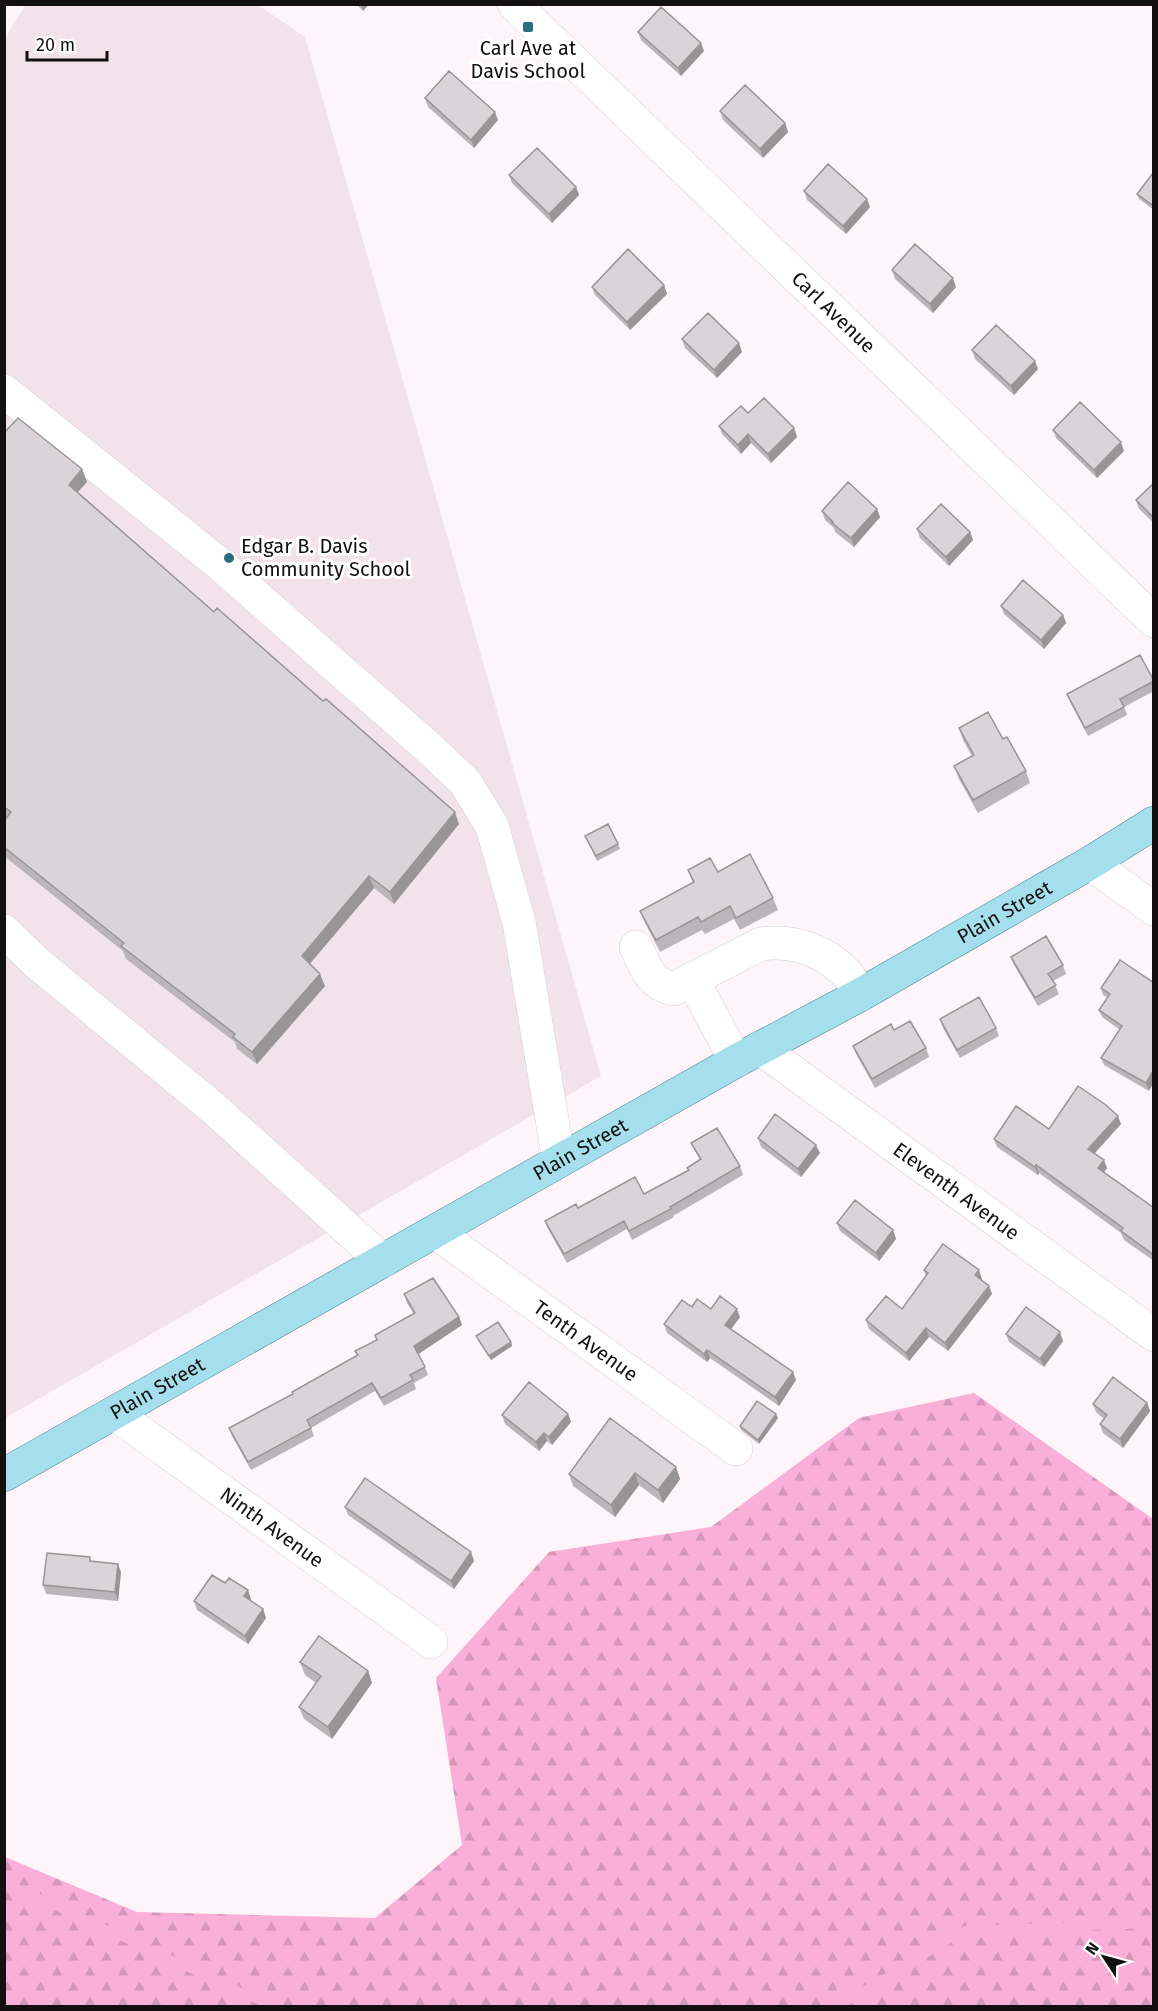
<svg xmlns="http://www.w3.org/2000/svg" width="1158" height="2011" font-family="'Fira Sans',sans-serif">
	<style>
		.built { fill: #f2e3eb }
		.forest { fill: url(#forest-firs) }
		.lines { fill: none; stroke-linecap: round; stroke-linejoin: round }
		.stream { stroke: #faafd9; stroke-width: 8 }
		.minor-casing { stroke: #d5ced1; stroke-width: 34 }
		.major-casing { stroke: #4b8998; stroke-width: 34 }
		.minor { stroke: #fff; stroke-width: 33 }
		.major { stroke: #a5dfed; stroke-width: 33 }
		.wall { fill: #bbb5b9 }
		.shaded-wall { fill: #999496 }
		.building { fill: #dad3d7; stroke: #999496; stroke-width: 1.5 }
		.poi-dot { fill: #296e7e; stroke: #fff; stroke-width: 2 }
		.labels { text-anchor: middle; stroke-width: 6; stroke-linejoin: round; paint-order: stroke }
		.poi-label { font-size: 20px; fill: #121011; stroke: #fff }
		.street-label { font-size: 20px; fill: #121011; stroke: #fff }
	</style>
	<defs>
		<pattern id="forest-firs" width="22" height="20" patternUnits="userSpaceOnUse" patternTransform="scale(1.5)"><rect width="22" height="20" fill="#faafd9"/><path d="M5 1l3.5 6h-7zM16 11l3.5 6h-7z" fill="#d596b9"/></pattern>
	</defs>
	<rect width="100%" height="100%" fill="#fdf5f9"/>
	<path class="built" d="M26,4L258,5L305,37L601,1076L5,1418L4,40Z"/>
	<path class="forest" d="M974,1393L1153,1519V2006H5V1857L137,1912L375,1918L462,1845L436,1678L549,1552L711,1527L859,1418Z"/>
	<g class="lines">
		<path class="stream" d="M4,1882L271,2006
			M839,2006L965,1930L1154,1924"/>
		<g class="minor-casing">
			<g id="minor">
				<path id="s1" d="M514,4L1154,621"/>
				<path d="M4,391L222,566L430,749L465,782L492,826L519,922L559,1161"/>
				<path d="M1090,863L1154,909"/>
				<path d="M4,931L37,963L212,1107L383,1261"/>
				<path d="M636,947C646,967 649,983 673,989L761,944C791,940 822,949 844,971C851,977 855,987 860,995"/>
				<path d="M692,979L736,1061"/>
				<path id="s2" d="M760,1048L1154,1335"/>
				<path id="s3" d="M435,1232L736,1449"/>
				<path id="s4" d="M114,1413L431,1642"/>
			</g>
		</g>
		<g class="major-casing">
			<g id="major">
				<path id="s5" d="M4,1475L736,1061L860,995L1090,863L1154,823"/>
			</g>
		</g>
		<use href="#minor" class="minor"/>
		<use href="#major" class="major"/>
	</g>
	<path class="wall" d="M356,4H369L363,11Z
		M638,32L704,51L681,76L641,40Z
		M425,98L498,120L474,148L428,107Z
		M720,111L785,123L788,132L763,158L723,120Z
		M1154,173V210L1139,199L1137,194Z
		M509,175L576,187L579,195L552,223L512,183Z
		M804,191L870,207L846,234L807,200Z
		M892,270L956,287L933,313L895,279Z
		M664,285L667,294L630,330L595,295L592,287Z
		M682,339L742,352L717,378L685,348Z
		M972,350L1038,369L1014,395L975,359Z
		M748,413L794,428L797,437L771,463L751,443L741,454L722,434L719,426Z
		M1053,430L1124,451L1097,478L1056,438Z
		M4,433L82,469L87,482L78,492L214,612L459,824L394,904L374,888L310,964L325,986L257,1064L237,1049L235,1042L126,959L123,951L4,856V821L7,818L4,815Z
		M1154,483V523L1139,509L1136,500Z
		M877,509L880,517L854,547L835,532L834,528L825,520L822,511Z
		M917,529L970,532L973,540L949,566L920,538Z
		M1001,606L1063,615L1066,623L1044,649L1004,614Z
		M1154,681V691L1124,707L1127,715L1088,736L1070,702L1067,694Z
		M959,728L1003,739L1026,771L1030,783L978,813L959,779L954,766L972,756L963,740Z
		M585,836L618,844L620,849L597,861Z
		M688,870L718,872L773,898L778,910L740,930L734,919L705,934L702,930L660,952L645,923L640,911L693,883Z
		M1011,957L1063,965L1066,974L1053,981L1059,994L1038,1006L1014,965Z
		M1120,960L1149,1091L1104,1065L1101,1058L1120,1030L1102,1017L1099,1010L1108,998L1103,995L1101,988Z
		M940,1019L996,1028L999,1036L960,1058L943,1028Z
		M894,1030L926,1048L929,1057L875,1088L856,1054L853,1046Z
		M1121,1124L1095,1153L1107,1168L1104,1172L1154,1208V1261L1124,1240L1121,1233L1039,1173L1038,1175L997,1147L994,1139L1049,1129Z
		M758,1138L820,1153L801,1177L761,1147Z
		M691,1143L740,1166L743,1175L673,1216L674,1217L632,1240L627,1229L567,1263L548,1229L545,1221L578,1208L644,1194L689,1171L687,1168L700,1160L695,1151Z
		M837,1223L893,1230L896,1239L879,1261L840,1231Z
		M924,1270L982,1279L981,1280L989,1286L992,1294L948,1351L929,1337L909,1361L869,1329L866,1320L902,1309L926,1277Z
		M404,1294L459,1317L462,1325L418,1354L425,1367L428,1375L414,1383L416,1389L384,1406L375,1391L311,1428L314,1436L251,1470L232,1436L229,1428L293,1394L357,1356L355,1351L376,1340L375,1335L414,1314L407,1303Z
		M711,1309L740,1317L731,1329L793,1372L796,1380L779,1406L710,1358L707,1362L667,1333L664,1324Z
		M1006,1334L1063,1341L1044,1367L1009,1342Z
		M476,1336L511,1342L512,1346L491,1360L478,1340Z
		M1147,1403L1150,1411L1123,1448L1103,1433L1100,1424L1104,1419L1096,1412L1093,1404Z
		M568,1414L571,1422L552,1445L547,1441L539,1451L505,1424L502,1415Z
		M778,1418L759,1444L741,1430L740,1426Z
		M676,1467L680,1479L663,1503L639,1485L615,1517L573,1486L569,1474Z
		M345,1507L471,1552L474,1561L454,1589L348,1515Z
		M90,1557L91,1561L121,1572L118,1601L46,1594L43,1585Z
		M225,1583L251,1599L250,1600L263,1609L266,1618L248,1644L197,1610L194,1601Z
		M300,1662L368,1671L372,1683L332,1739L304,1719L299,1707L316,1683L305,1675Z"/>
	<path class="shaded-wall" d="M361,4H369L363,11Z
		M701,43L704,51L681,76L678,68Z
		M495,112L498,120L474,148L471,140Z
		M785,123L788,132L763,158L760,149Z
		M576,187L579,195L552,223L549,214Z
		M867,199L870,207L846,234L843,226Z
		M953,278L956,287L933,313L930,304Z
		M664,285L667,294L630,330L627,322Z
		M739,343L742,352L717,378L714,370Z
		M1035,361L1038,369L1014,395L1011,386Z
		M794,428L797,437L771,463L768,454Z
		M748,434L751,443L741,454L738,445Z
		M1121,442L1124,451L1097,478L1094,470Z
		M82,469L87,482L73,497L69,485Z
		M877,509L880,517L854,547L851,538Z
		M970,532L973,540L949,566L946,557Z
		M1063,615L1066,623L1044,649L1041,640Z
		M455,812L459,824L394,904L390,892Z
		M369,876L374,888L306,968L302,956Z
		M320,974L325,986L257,1064L252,1052Z
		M1154,1069V1082L1149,1091L1146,1083Z
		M1118,1116L1121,1124L1091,1157L1088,1149Z
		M816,1145L820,1153L801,1177L798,1169Z
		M1104,1160L1107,1168L1101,1176L1098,1168Z
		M1036,1165L1039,1173L1038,1175L1035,1167Z
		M893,1230L896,1239L879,1261L876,1253Z
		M979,1270L982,1279L978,1284L975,1275Z
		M989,1286L992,1294L948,1351L945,1343Z
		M737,1309L740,1317L728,1333L725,1325Z
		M459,1317L462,1325L417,1355L414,1346Z
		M926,1328L929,1337L909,1361L906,1353Z
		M1060,1332L1063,1341L1044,1367L1040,1359Z
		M511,1342L512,1346L491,1360L489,1356Z
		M707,1350L710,1358L707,1362L704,1354Z
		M793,1372L796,1380L779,1406L775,1397Z
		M1147,1403L1150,1411L1123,1448L1120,1439Z
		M568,1414L571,1422L552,1445L549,1437Z
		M776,1414L778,1418L759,1444L758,1440Z
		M544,1433L547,1441L539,1451L536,1442Z
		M676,1467L680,1479L663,1503L658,1490Z
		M635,1473L639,1485L615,1517L611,1505Z
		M471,1552L474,1561L454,1589L451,1581Z
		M118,1564L121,1572L118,1601L115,1592Z
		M248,1590L251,1599L247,1604L244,1596Z
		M263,1609L266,1618L248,1644L245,1636Z
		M368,1671L372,1683L332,1739L328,1727Z"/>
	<path class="building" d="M661,7L701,43L678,68L638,32Z
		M449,71L495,112L471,140L425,98Z
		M745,85L785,123L760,149L720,111Z
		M537,148L576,187L549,214L509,175Z
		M828,164L867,199L843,226L804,191Z
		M1153,173H1154V206L1137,194Z
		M915,244L953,278L930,304L892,270Z
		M628,249L664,285L627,322L592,287Z
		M708,313L739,343L714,370L682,339Z
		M996,325L1035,361L1011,386L972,350Z
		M764,398L794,428L768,454L748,434L738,445L719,426L741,406L748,413Z
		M1080,402L1121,442L1094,470L1053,430Z
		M18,418L82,469L69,485L214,612L217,608L323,701L326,699L455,812L390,892L369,876L302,956L320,974L252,1052L233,1037L235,1034L121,946L124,943L4,847V821L11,812L4,807V433Z
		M848,482L877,509L851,538L832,523L833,522L822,511Z
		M1154,483V518L1136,500Z
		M941,504L970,532L946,557L917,529Z
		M1023,580L1063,615L1041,640L1001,606Z
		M1140,655L1154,681L1120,699L1124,707L1085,728L1067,694Z
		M988,712L1003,739L1007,737L1026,771L973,800L954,766L974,755L959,728Z
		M608,824L618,844L596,856L585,836Z
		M750,854L773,898L736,918L730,906L701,922L698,917L656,940L640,911L694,882L688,870L710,858L718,872Z
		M1046,936L1063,965L1048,974L1056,985L1035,998L1011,957Z
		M1120,960L1154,983V1069L1146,1083L1101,1058L1122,1026L1099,1010L1110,994L1101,988Z
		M979,997L996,1028L957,1050L940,1019Z
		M910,1021L926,1048L872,1079L853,1046L891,1024L894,1030Z
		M1078,1086L1106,1105L1118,1116L1088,1149L1104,1160L1098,1168L1154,1208V1255L1121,1231L1123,1228L1036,1165L1035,1167L994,1139L1016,1106L1049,1129Z
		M775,1114L816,1145L798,1169L758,1138Z
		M717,1128L740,1166L670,1207L671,1209L629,1231L624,1221L564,1254L545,1221L576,1204L578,1208L635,1177L644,1194L689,1170L687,1168L701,1159L691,1143Z
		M855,1200L893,1230L876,1253L837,1223Z
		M943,1244L979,1270L975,1275L989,1286L945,1343L926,1328L906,1353L866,1320L886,1296L902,1309L928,1273L924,1270Z
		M433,1278L459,1317L414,1346L425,1367L410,1375L413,1380L381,1398L372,1383L307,1420L311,1428L248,1462L229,1428L293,1394L292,1392L358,1355L355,1351L377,1340L375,1335L415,1313L404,1294Z
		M720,1296L737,1309L725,1325L793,1372L775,1397L707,1350L704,1354L664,1324L682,1300L692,1307L697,1299L711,1309Z
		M1026,1307L1060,1332L1040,1359L1006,1334Z
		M498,1322L511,1342L489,1356L476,1336Z
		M1113,1377L1147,1403L1120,1439L1100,1424L1107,1415L1093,1404Z
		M529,1382L568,1414L549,1437L544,1433L536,1442L502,1415Z
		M757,1401L776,1414L758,1440L740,1426Z
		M610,1418L676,1467L658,1490L635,1473L611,1505L569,1474Z
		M365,1478L471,1552L451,1581L345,1507Z
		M47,1553L90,1557V1561L118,1564L115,1592L43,1585Z
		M212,1575L225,1583L229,1578L248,1590L244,1596L263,1609L245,1636L194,1601Z
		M319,1636L368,1671L328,1727L299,1707L321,1676L300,1662Z"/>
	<g class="poi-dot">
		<rect x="522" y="21" width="12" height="12" rx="3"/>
		<circle cx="229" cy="558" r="6"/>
	</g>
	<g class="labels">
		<g class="poi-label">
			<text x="528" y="55">Carl Ave at<tspan x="528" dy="23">Davis School</tspan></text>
			<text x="241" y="553" text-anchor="start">Edgar B. Davis<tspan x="241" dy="23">Community School</tspan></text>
		</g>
		<g class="street-label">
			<text dy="7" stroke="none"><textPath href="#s1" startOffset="444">Carl Avenue</textPath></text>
			<text dy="7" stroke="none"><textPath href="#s5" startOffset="1148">Plain Street</textPath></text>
			<text dy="7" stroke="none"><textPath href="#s5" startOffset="662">Plain Street</textPath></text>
			<text dy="7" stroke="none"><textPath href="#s2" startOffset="243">Eleventh Avenue</textPath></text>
			<text dy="7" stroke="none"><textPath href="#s3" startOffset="186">Tenth Avenue</textPath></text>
			<text dy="7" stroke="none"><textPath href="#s5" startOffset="176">Plain Street</textPath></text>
			<text dy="7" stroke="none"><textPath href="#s4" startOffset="195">Ninth Avenue</textPath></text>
		</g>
	</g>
	<rect width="1158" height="2011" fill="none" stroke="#121011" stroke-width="12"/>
	<g transform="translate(1104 1957) rotate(306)" stroke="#ffffff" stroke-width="4.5" paint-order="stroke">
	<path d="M0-4.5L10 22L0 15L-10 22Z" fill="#121011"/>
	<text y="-9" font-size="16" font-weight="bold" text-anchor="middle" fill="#121011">N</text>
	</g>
	<path d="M27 51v9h80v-9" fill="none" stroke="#121011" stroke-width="3"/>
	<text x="36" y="51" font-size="18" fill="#121011" stroke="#ffffff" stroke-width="4.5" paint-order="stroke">20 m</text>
</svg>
